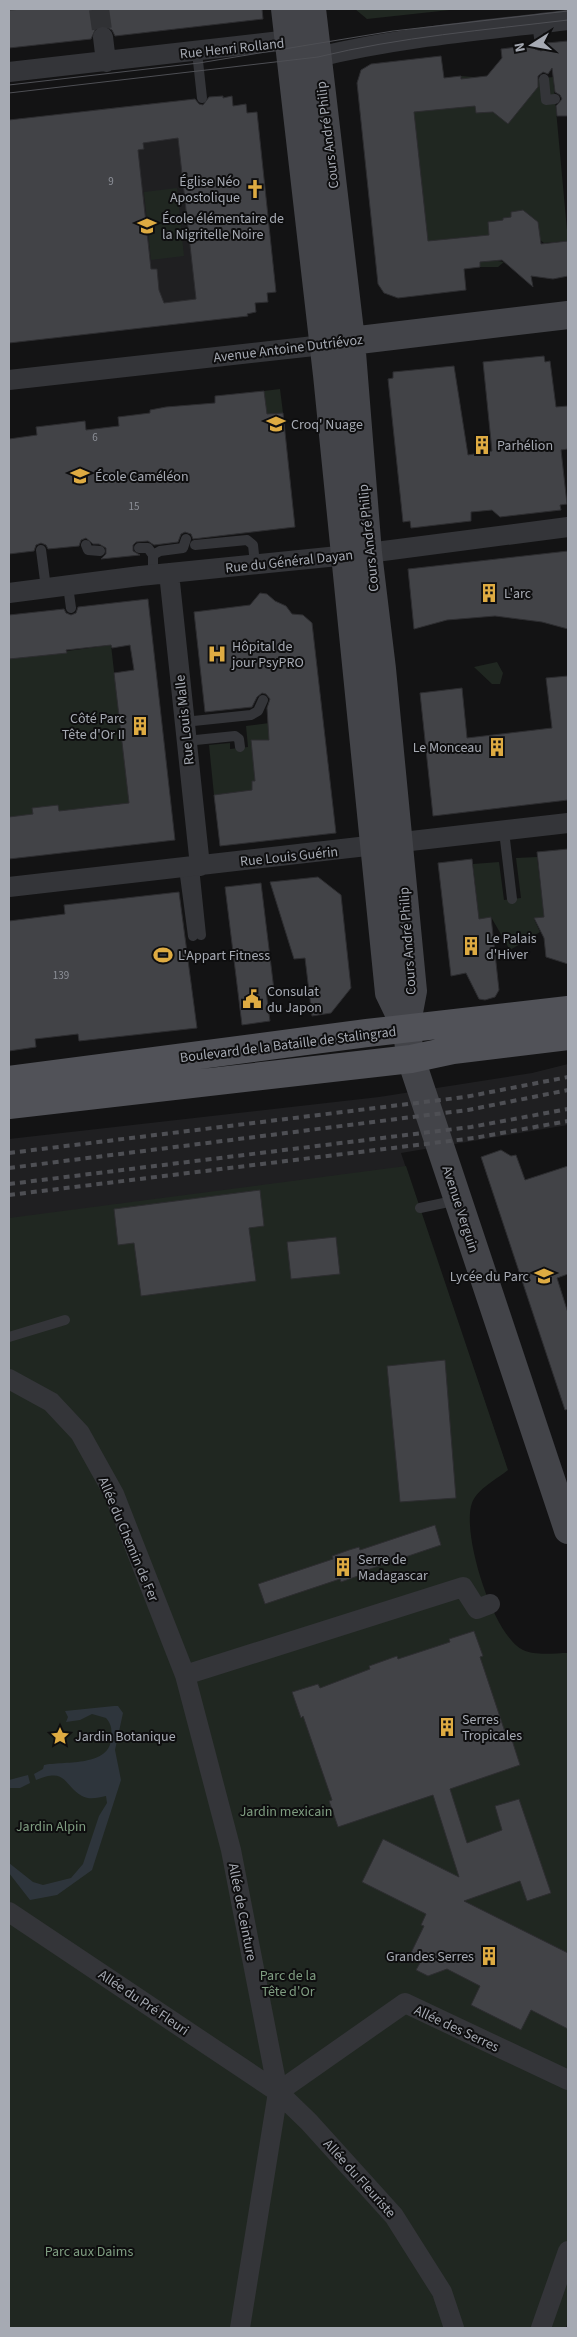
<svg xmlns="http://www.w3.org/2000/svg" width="577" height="2337" font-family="'Source Sans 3',sans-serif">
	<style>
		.built { fill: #1f1f21 }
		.green { fill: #202721 }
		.water { fill: #2e353c }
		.building { fill: #424347; stroke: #2d2d30; fill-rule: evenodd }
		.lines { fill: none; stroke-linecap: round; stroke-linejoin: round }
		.street-tunnel { stroke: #303134; stroke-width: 20; stroke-dasharray: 20 10; stroke-linecap: butt }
		.lane { stroke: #343539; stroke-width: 10 }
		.street { stroke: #343539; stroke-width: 20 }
		.secondary { stroke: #434449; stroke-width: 28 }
		.primary { stroke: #515258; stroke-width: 28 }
		.tram { stroke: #4e4f54; stroke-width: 1 }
		.rail { stroke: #4e4f54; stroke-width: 4; stroke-dasharray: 6 5; stroke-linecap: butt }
		.labels { text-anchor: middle; stroke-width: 4; stroke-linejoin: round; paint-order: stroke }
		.number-label { font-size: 11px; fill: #8d9098 }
		.street-label { font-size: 14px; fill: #a6aab3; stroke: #0e0e0f }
		.poi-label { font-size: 14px; fill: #a6aab3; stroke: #0e0e0f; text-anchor: start }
		.park-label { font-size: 14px; fill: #7f9d81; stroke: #0e0e0f }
	</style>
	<rect width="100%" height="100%" fill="#131314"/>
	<path class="built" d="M175,101L199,320L117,330L92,110Z
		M568,1064V1125L401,1153L506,1465L9,1303V1139L379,1097L532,1073Z"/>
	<path class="green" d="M355,9H459L367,19Z
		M461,76L473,77L476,113L493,112L528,80L553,77L568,241L544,243L532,234L539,227L538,222L523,210L511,212V217L503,218V220L488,222L492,260L504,262L498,267H480L477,236L428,241L414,112L464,107Z
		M177,188L184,256L151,260L144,192Z
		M280,389L283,413L267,414L264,391Z
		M111,645L129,803L9,817V659Z
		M497,662L503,673L500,684H492L474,667Z
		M282,698L283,709H280L285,735H287L289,749L285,754L286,764H289L290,775H295L297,791L293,797L264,801L261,781L252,782V790L214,795L209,745L230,743V749L248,747L246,726L277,722L274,699Z
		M537,857L544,917L534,919L540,932L510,950L491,917L479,919L473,864L499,862L504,900L521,898L516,858Z
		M406,1166L508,1470C497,1479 477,1489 472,1503C461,1533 493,1636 523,1650C535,1656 555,1653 568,1653V2321L566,2328H9V1218Z"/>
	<path class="water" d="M114,1706H118L123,1713L115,1750L121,1780L92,1870L57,1895L30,1900L9,1873V1863L33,1882L43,1885L71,1878L83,1864L99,1816L107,1803L106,1796C98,1798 89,1800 82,1796C63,1785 67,1767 36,1780L34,1774L43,1769L44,1765C62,1761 108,1767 111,1740C112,1730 112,1725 106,1718L92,1714L80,1720L66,1722L68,1717L65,1711Z
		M28,1775L30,1783L20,1788H9V1780Z"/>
	<path class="building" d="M24,9H262L263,19L115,36L112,30L102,25L96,28L91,39L9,48V10Z
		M568,41V116H557L556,106L562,99L560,95L555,92L552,68L548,74L543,72L538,76V87L508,124L493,112L476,113L475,106L414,112L428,241L489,235L488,222L503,220V218L511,217V212L523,210L538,222L541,244L568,241V276L553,279L531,276L533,287L502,260L480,262V267L464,269L466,290L398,298L384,293L378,284L357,83L361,70L371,64L441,56L444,78L461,76V79L487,76L502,58L501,49L533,45L535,49L541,51L545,49L547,43Z
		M223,96V98L232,96L233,106L246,104L247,113L257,112L276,292L267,293L268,302L255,303L256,312L247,314L248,316L9,343V120L195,99L199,104L203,105L209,97ZM178,138L196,299L164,303L159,290L157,269H151L138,150L144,149L143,143Z
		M544,356L545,362L550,361L556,407L568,406V449L561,450L567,504L560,505L561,510L500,517L492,510L471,512V521L411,528L410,521L403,522L388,379L393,378V372L454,366L468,455L492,451L483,362Z
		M264,391L267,414L283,413L295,527L193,539L191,534L185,532L181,534L178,542L154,545L148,541L136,542L133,545V551L140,555L101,559L106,554V548L99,544H93L86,538L81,540L79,546L48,549L46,545L41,543L36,545L34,551L9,554V439L37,435L36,427L85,421L86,430L119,426L118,417L150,413V410L166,407L215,403V396Z
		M568,551V629L542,622L495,616L447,620L414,629L408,569Z
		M260,593L267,594L275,601L286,606L292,614L303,615L312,623L336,833L220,846L214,795L252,790V781H255L251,740H269L267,708L270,699L266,694L262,693L257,697L252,707L205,712L194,612L250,605Z
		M148,599L175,840L9,859V817L33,814L32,808L58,805L59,811L129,803L114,673L134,670L130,645L112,648L111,645L66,650L67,653L9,659V615L64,609L66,613L71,615L76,613L78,607Z
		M568,676V800L433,816L420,693L462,688L467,738L552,728L546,678Z
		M568,849V964L546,957L544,938L534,918L544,917L537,852Z
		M472,859L479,919L491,917L499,990L495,997L485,1000L479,999L466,973L451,976L438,863Z
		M318,877L341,895L351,988L331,1013L312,1016L305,958L294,959L270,882Z
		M261,883L274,990L266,991L270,1021L242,1025L225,887Z
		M179,892L197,1028L79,1041L78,1034L35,1039L36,1047L9,1051V921L65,914L64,905Z
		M501,1150L511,1156L516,1155L525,1180L568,1166V1274L557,1278L568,1313V1409L565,1410L481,1157Z
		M260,1190L264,1226L249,1228L256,1281L141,1296L134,1243L118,1245L114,1209Z
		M336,1237L340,1274L291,1279L287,1242Z
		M445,1360L456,1498L400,1502L387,1366Z
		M435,1525L441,1545L367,1570L368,1573L355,1577L341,1582L340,1579L265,1604L258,1584L333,1559L332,1556L349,1550L359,1547L360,1550Z
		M474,1631L483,1656L480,1657L508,1741L512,1740L520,1765L450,1789L467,1843L502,1830L495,1806L519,1799L551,1893L527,1901L520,1881L464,1901L568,1953V2029L531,2010L521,2030L471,2005L480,1986L447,1969L428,1976L416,1970L425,1954L409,1957L424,1926L421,1925L426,1914L362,1882L383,1839L459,1877L433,1795L338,1827L329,1801L332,1800L303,1716L301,1718L292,1692L318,1684L320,1688L370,1669L369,1666L397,1656L398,1659L450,1642L449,1639Z"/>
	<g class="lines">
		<path class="street-tunnel" d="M99,9L103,37"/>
		<path class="lane" d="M537,24L540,44
			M197,52L202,98
			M544,79L546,100L555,99
			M86,545L88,550L100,551
			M195,545L247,540L253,545L255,564
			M139,548H148L153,555
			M41,550L46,588
			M153,575V555L160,551L183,548L186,539
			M68,586L71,608
			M184,722L251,715L258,711L263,700
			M186,741L235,736L239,739L240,747
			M504,831L512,899
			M194,867L201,935
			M184,868L193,936
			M420,1208L458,1200
			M9,1337L65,1320"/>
		<path class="street" d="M103,37L106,62
			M9,72L289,40L318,57C400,37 485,30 568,20
			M9,380L323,345
			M169,573L200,866
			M9,593L140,576L368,553L568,527
			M9,887L568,823
			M9,1379L51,1402L80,1433L114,1494L185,1675L231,1850L278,2092L240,2328
			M185,1675L463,1587L477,1609L490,1604
			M9,1912L278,2092L309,2122L394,2216L442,2292L454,2328
			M278,2092L405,2003L568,2080
			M541,2328L568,2251"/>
		<path class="secondary" d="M285,9L327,375L389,993L406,1028L411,1059L568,1530
			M312,9L351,340L368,553L382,669L413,991L406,1028
			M334,343L568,315"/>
		<path class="primary" d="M9,1080L367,1033L568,1010
			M9,1105L411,1059L453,1050L568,1036"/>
		<path class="tram" d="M9,85L199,63L393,31L568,11
			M9,93L318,57C400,37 485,30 568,20"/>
		<path class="rail" d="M9,1153L465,1097L568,1077
			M9,1168L468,1110L568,1090
			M9,1184L471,1127L568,1109
			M9,1195L474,1138L568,1121"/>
	</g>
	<defs>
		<g id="church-bare" transform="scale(1.5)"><path d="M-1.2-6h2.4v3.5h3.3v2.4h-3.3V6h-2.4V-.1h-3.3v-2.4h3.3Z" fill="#deab42" stroke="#0e0e0f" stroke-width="2.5" paint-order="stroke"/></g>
		<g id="school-bare" transform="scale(1.5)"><path d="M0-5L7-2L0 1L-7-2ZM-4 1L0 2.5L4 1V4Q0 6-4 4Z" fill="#deab42" stroke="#0e0e0f" stroke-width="2.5" paint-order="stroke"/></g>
		<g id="building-bare" transform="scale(1.5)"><path d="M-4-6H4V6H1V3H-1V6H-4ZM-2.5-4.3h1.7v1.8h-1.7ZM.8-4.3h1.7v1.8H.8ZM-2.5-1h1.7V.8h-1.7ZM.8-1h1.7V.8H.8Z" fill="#deab42" stroke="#0e0e0f" stroke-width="2.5" paint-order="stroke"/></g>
		<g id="hospital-bare" transform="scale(1.5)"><path d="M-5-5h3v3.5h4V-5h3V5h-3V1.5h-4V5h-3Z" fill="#deab42" stroke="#0e0e0f" stroke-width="2.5" paint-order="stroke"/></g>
		<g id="stadium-bare" transform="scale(1.5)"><path d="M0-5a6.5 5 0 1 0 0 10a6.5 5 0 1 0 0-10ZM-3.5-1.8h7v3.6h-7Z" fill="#deab42" stroke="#0e0e0f" stroke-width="2.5" paint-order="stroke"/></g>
		<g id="civic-bare" transform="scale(1.5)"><path d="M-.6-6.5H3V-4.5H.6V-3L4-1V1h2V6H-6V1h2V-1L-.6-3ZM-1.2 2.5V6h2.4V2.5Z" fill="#deab42" stroke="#0e0e0f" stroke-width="2.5" paint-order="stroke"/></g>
		<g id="sight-bare" transform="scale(1.5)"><path d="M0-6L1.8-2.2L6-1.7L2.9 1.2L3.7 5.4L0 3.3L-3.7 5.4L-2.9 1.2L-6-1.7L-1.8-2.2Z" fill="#deab42" stroke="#0e0e0f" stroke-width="2.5" paint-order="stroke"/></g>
	</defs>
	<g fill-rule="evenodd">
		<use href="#church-bare" x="255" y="189"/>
		<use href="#school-bare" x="147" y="226"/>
		<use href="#school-bare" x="276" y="424"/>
		<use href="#building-bare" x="482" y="445"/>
		<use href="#school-bare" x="80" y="476"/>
		<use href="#building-bare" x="489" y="593"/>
		<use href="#hospital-bare" x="217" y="654"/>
		<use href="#building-bare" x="140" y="726"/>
		<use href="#building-bare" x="497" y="747"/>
		<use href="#building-bare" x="471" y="946"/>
		<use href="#stadium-bare" x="163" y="955"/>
		<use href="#civic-bare" x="252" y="999"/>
		<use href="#school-bare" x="544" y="1276"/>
		<use href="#building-bare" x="343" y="1567"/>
		<use href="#building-bare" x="447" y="1727"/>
		<use href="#sight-bare" x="60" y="1736"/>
		<use href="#building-bare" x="489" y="1956"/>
	</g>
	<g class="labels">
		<g class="number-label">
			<text x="111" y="185">9</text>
			<text x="95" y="441">6</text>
			<text x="134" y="510">15</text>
			<text x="61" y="979">139</text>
		</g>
		<g class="street-label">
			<text transform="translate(232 48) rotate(-6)" y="5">Rue Henri Rolland</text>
			<text transform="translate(327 135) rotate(-97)" y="5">Cours André Philip</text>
			<text transform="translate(288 348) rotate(-7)" y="5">Avenue Antoine Dutriévoz</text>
			<text transform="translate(368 538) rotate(-96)" y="5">Cours André Philip</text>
			<text transform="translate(289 561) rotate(-6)" y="5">Rue du Général Dayan</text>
			<text transform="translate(184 720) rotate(-96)" y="5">Rue Louis Malle</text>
			<text transform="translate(289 856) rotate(-6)" y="5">Rue Louis Guérin</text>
			<text transform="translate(407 941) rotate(-94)" y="5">Cours André Philip</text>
			<text transform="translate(288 1044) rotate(-7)" y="5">Boulevard de la Bataille de Stalingrad</text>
			<text transform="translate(461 1209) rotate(72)" y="5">Avenue Verguin</text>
			<text transform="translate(129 1539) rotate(67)" y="5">Allée du Chemin de Fer</text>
			<text transform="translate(243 1912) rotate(79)" y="5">Allée de Ceinture</text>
			<text transform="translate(144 2002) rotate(34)" y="5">Allée du Pré Fleuri</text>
			<text transform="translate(457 2028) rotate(25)" y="5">Allée des Serres</text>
			<text transform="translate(360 2178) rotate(48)" y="5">Allée du Fleuriste</text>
		</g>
		<g class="poi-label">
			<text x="240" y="186" text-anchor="end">Église Néo<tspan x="240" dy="16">Apostolique</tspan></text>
			<text x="162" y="223">École élémentaire de<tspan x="162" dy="16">la Nigritelle Noire</tspan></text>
			<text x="291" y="429">Croq' Nuage</text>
			<text x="497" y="450">Parhélion</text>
			<text x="95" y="481">École Caméléon</text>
			<text x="504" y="598">L'arc</text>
			<text x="232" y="651">Hôpital de<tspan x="232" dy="16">jour PsyPRO</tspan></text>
			<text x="125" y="723" text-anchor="end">Côté Parc<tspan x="125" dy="16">Tête d'Or II</tspan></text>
			<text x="482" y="752" text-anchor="end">Le Monceau</text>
			<text x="486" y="943">Le Palais<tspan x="486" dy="16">d'Hiver</tspan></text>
			<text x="178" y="960">L'Appart Fitness</text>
			<text x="267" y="996">Consulat<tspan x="267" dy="16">du Japon</tspan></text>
			<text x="529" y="1281" text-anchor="end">Lycée du Parc</text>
			<text x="358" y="1564">Serre de<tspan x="358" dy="16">Madagascar</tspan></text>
			<text x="462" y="1724">Serres<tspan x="462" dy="16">Tropicales</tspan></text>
			<text x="75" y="1741">Jardin Botanique</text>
			<text x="474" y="1961" text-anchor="end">Grandes Serres</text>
		</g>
		<g class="park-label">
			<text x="286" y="1816">Jardin mexicain</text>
			<text x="51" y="1831">Jardin Alpin</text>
			<text x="288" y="1980">Parc de la<tspan x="288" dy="16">Tête d'Or</tspan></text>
			<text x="89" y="2256">Parc aux Daims</text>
		</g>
	</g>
	<rect width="577" height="2337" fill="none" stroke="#a6aab3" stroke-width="20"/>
	<g transform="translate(532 45) rotate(259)" stroke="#0e0e0f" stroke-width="4" paint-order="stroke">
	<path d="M0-4L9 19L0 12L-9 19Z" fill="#a6aab3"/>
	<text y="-8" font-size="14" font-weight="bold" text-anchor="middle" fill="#a6aab3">N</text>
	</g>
</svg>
